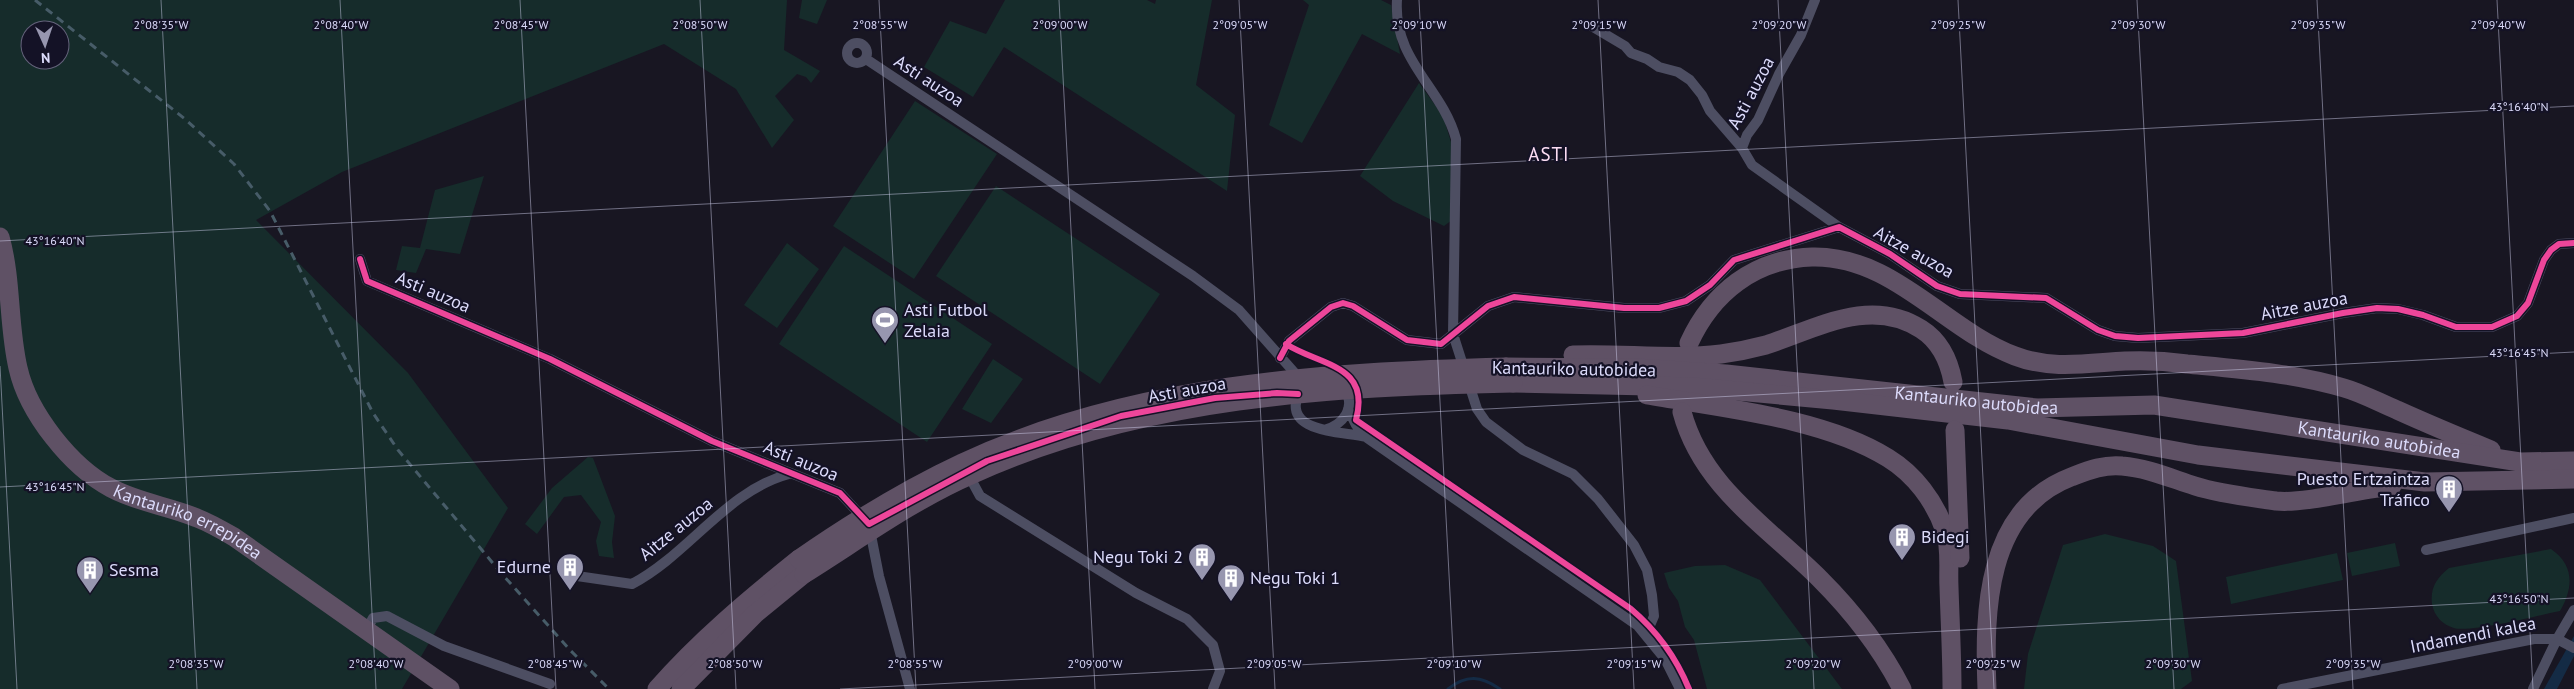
<svg xmlns="http://www.w3.org/2000/svg" width="2574" height="689" font-family="'PT Sans',sans-serif">
	<style>
		.green { fill: #162c2b; fill-rule: evenodd }
		.water { fill: #142b45 }
		.lines { fill: none; stroke-linecap: round; stroke-linejoin: round }
		.stream { stroke: #142b45; stroke-width: 3 }
		.street { stroke: #4d4e62; stroke-width: 10 }
		.highway { stroke: #5f5165; stroke-width: 19 }
		.rail { stroke: #475c68; stroke-width: 3; stroke-dasharray: 8 6; stroke-linecap: butt }
		.highway-bridge { stroke: #5f5165; stroke-width: 19 }
		.cycleway-casing { stroke: #141226; stroke-width: 9 }
		.cycleway { stroke: #ed469a; stroke-width: 6 }
		.ticks { fill: none; stroke: #dcdbfb; stroke-width: 1; stroke-opacity: 0.45 }
		.labels { text-anchor: middle; stroke-width: 4.5; stroke-linejoin: round; paint-order: stroke }
		.street-label { font-size: 18px; fill: #dcdbfb; stroke: #141226 }
		.poi-label { font-size: 18px; fill: #dcdbfb; stroke: #141226; text-anchor: start }
		.neighbourhood-label { font-size: 19px; letter-spacing: 1px; fill: #fcddf3; stroke: #141226 }
		.ticks-label { font-size: 12px; text-anchor: middle; fill: #dcdbfb; stroke: #141226; stroke-width: 4.5; stroke-linejoin: round; paint-order: stroke }
	</style>
	<rect width="100%" height="100%" fill="#181622"/>
	<path class="green" d="M0,0H787L784,50L820,71L811,83L806,77L797,74L775,96L794,120L772,148L736,89L664,44L342,172L256,220L408,373L508,508L402,689H0ZM30,30H60V60H30Z
		M802,0H827L817,24L799,18Z
		M1005,0H1147L1155,4L1156,0H1212L1196,85L1235,115L1227,191L1004,47L973,97L924,67L950,21L986,34Z
		M1303,0H1381L1391,5L1400,54L1362,34L1302,143L1269,125L1309,5Z
		M1419,83L1443,116L1451,142L1452,220L1444,226L1393,201L1360,176Z
		M915,101L997,154L914,279L833,226Z
		M484,176L460,254L426,249L416,273L396,270L402,246L420,248L435,190Z
		M996,186L1160,294L1100,384L936,276Z
		M787,243L819,269L777,328L744,305Z
		M844,246L992,344L927,442L779,344Z
		M993,359L1023,379L991,423L962,409Z
		M588,457L593,458L615,516L612,542L614,558L599,556L596,541L601,522L581,495L564,497L537,534L525,524L552,488Z
		M2105,534L2153,546L2176,561L2192,681L2181,689H2024L2028,654L2063,545Z
		M2395,543L2400,566L2352,576L2347,553Z
		M2551,549C2574,565 2574,587 2560,611C2540,615 2470,633 2454,628C2443,625 2434,616 2432,604C2430,587 2437,578 2449,568Z
		M2337,553L2343,580L2231,604L2226,577Z
		M1725,565L1760,580L1842,689H1707L1694,640L1685,627L1678,601L1669,588L1664,573L1695,566Z"/>
	<path class="water" d="M2574,636V656L2557,689H2544Z"/>
	<g class="lines">
		<path class="stream" d="M1448,689C1467,674 1481,676 1500,689"/>
		<path class="street" d="M1397,0C1393,61 1442,87 1456,139L1453,334L1477,409L1486,422L1523,450L1573,474L1598,499L1634,545L1647,570L1652,595L1654,616L1651,623L1643,632
			M1593,27L1625,46L1631,53L1647,59L1659,67L1678,72L1690,80L1702,95L1710,111L1742,148L1752,165L1839,227
			M847 53a10 10 0 1 1 20 0a10 10 0 1 1-20 0Z
			M866,59L1193,276L1239,310L1301,380
			M1742,148L1747,135L1758,120L1779,74L1801,35L1815,0
			M360,259L367,281L550,359L712,441L840,493L865,520
			M1280,358L1289,341L1331,307L1343,303L1353,306L1407,340L1441,344L1488,306L1514,297L1624,308H1659L1686,301L1710,285L1734,260L1839,227L1890,254L1937,286L1960,294L2046,298L2098,330L2115,336L2138,338L2243,333L2343,313L2377,308L2398,309L2423,315L2456,327H2492L2517,316L2528,303L2544,260L2551,250L2559,244L2574,243
			M1299,392C1281,434 1342,431 1366,437
			M1348,409L1356,425L1367,438L1638,626L1665,659L1680,689
			M1324,430C1343,425 1357,407 1344,389
			M968,474L980,496L1136,593L1187,619L1213,645L1220,671L1213,689
			M870,530L879,576L910,689
			M2426,550L2574,518
			M577,576L632,584C689,554 726,491 789,474
			M367,629L373,618L387,616L444,646L550,684
			M2282,689L2534,639H2557L2574,648
			M2533,689L2557,639L2574,610"/>
		<g class="highway">
			<path id="s1" d="M0,237C12,280 8,325 18,368C28,413 71,467 111,488C139,503 169,506 197,518C210,523 222,530 234,537L450,689"/>
			<path d="M1689,343C1712,293 1754,259 1812,257C1893,255 1945,330 2015,356C2051,370 2088,363 2125,361C2146,360 2166,361 2187,364C2239,369 2294,373 2344,388C2362,393 2380,403 2397,410C2428,424 2459,437 2491,450"/>
			<path d="M1573,355C1622,353 1673,360 1721,354C1736,352 1751,349 1766,345C1816,329 1870,296 1921,329C1940,341 1949,360 1953,382"/>
			<path id="s2" d="M1506,367L1637,368L1726,374L2037,408L2154,405L2520,462L2574,461"/>
			<path d="M1513,383L1694,387L1833,400L2008,420L2198,455L2425,482L2574,479"/>
			<path d="M1647,395C1721,408 1824,418 1888,458C1914,474 1935,501 1945,531C1951,547 1948,569 1949,587C1950,621 1952,655 1952,689"/>
			<path d="M1682,412C1702,487 1768,527 1820,579C1853,612 1881,648 1902,689"/>
			<path d="M1955,430L1960,558"/>
			<path d="M657,689C699,641 749,599 799,559"/>
			<path d="M681,689L755,614L804,574"/>
			<path d="M1987,689C1984,612 1985,510 2071,477C2087,471 2104,464 2122,466C2147,468 2170,478 2195,486C2220,494 2249,497 2276,501C2306,504 2360,489 2392,486"/>
		</g>
		<path class="rail" d="M35,0L185,119L234,164L270,211L373,413L398,450L502,574L571,651L609,689"/>
		<path class="highway-bridge" d="M799,559C851,523 904,490 962,463C1131,384 1322,372 1506,367
			M804,574C860,539 913,500 973,474C1143,397 1330,387 1513,383"/>
		<g class="cycleway-casing">
			<path id="cycleway" d="M360,259L367,281L550,359L712,441L840,493L869,524L987,461L1121,416L1215,398L1277,393L1298,394
				M1286,344C1320,366 1371,364 1356,420L1631,609C1657,631 1676,657 1689,689
				M1280,358L1289,341L1331,307L1343,303L1353,306L1407,340L1441,344L1488,306L1514,297L1624,308H1659L1686,301L1710,285L1734,260L1839,227L1890,254L1937,286L1960,294L2046,298L2098,330L2115,336L2138,338L2243,333L2343,313L2377,308L2398,309L2423,315L2456,327H2492L2517,316L2528,303L2544,260L2551,250L2559,244L2574,243"/>
		</g>
		<use href="#cycleway" class="cycleway"/>
	</g>
	<path class="ticks" d="M161,0L197,689M340,0L376,689M520,0L556,689M700,0L736,689M879,0L916,689M1059,0L1095,689M1239,0L1275,689M1419,0L1455,689M1598,0L1634,689M1778,0L1814,689M1958,0L1994,689M2137,0L2174,689M2317,0L2353,689M2497,0L2533,689M0,241L2574,106M0,366L17,689M0,487L2574,352M840,689L2574,598"/>
	<defs>
		<g id="stadium-pin" transform="scale(1.4375)"><path d="M0 17L-7.5 6A9.5 9.5 0 1 1 7.5 6Z" fill="#9796af" stroke="#141226"/><path d="M0-5a6.5 5 0 1 0 0 10a6.5 5 0 1 0 0-10ZM-3.5-1.8h7v3.6h-7Z" fill="#fff"/></g>
		<g id="building-pin" transform="scale(1.4375)"><path d="M0 17L-7.5 6A9.5 9.5 0 1 1 7.5 6Z" fill="#9796af" stroke="#141226"/><path d="M-4-6H4V6H1V3H-1V6H-4ZM-2.5-4.3h1.7v1.8h-1.7ZM.8-4.3h1.7v1.8H.8ZM-2.5-1h1.7V.8h-1.7ZM.8-1h1.7V.8H.8Z" fill="#fff"/></g>
	</defs>
	<g fill-rule="evenodd">
		<use href="#stadium-pin" x="885" y="320"/>
		<use href="#building-pin" x="2449" y="489"/>
		<use href="#building-pin" x="1902" y="537"/>
		<use href="#building-pin" x="1202" y="557"/>
		<use href="#building-pin" x="570" y="567"/>
		<use href="#building-pin" x="90" y="570"/>
		<use href="#building-pin" x="1231" y="578"/>
	</g>
	<g class="labels">
		<g class="street-label">
			<text transform="translate(929 81) rotate(33)" y="6">Asti auzoa</text>
			<text transform="translate(1751 93) rotate(-62)" y="6">Asti auzoa</text>
			<text transform="translate(1914 252) rotate(29)" y="6">Aitze auzoa</text>
			<text transform="translate(433 292) rotate(23)" y="6">Asti auzoa</text>
			<text transform="translate(2304 306) rotate(-11)" y="6">Aitze auzoa</text>
			<text transform="translate(1574 369) rotate(1)" y="6">Kantauriko autobidea</text>
			<text transform="translate(1187 390) rotate(-10)" y="6">Asti auzoa</text>
			<text dy="6" stroke="none"><textPath href="#s2" startOffset="472">Kantauriko autobidea</textPath></text>
			<text dy="6" stroke="none"><textPath href="#s2" startOffset="878">Kantauriko autobidea</textPath></text>
			<text transform="translate(801 461) rotate(22)" y="6">Asti auzoa</text>
			<text dy="6" stroke="none"><textPath href="#s1" startOffset="372">Kantauriko errepidea</textPath></text>
			<text transform="translate(676 529) rotate(-39)" y="6">Aitze auzoa</text>
			<text transform="translate(2473 635) rotate(-11)" y="6">Indamendi kalea</text>
		</g>
		<g class="poi-label">
			<text x="904" y="316">Asti Futbol<tspan x="904" dy="21">Zelaia</tspan></text>
			<text x="2430" y="485" text-anchor="end">Puesto Ertzaintza<tspan x="2430" dy="21">Tráfico</tspan></text>
			<text x="1921" y="543">Bidegi</text>
			<text x="1183" y="563" text-anchor="end">Negu Toki 2</text>
			<text x="551" y="573" text-anchor="end">Edurne</text>
			<text x="109" y="576">Sesma</text>
			<text x="1250" y="584">Negu Toki 1</text>
		</g>
		<g class="neighbourhood-label">
			<text x="1549" y="161">ASTI</text>
		</g>
	</g>
	<g class="ticks-label">
		<text x="161" y="29">2°08'35"W</text>
		<text x="341" y="29">2°08'40"W</text>
		<text x="521" y="29">2°08'45"W</text>
		<text x="700" y="29">2°08'50"W</text>
		<text x="880" y="29">2°08'55"W</text>
		<text x="1060" y="29">2°09'00"W</text>
		<text x="1240" y="29">2°09'05"W</text>
		<text x="1419" y="29">2°09'10"W</text>
		<text x="1599" y="29">2°09'15"W</text>
		<text x="1779" y="29">2°09'20"W</text>
		<text x="1958" y="29">2°09'25"W</text>
		<text x="2138" y="29">2°09'30"W</text>
		<text x="2318" y="29">2°09'35"W</text>
		<text x="2498" y="29">2°09'40"W</text>
		<text x="2519" y="111">43°16'40"N</text>
		<text x="55" y="245">43°16'40"N</text>
		<text x="2519" y="357">43°16'45"N</text>
		<text x="55" y="491">43°16'45"N</text>
		<text x="2519" y="603">43°16'50"N</text>
		<text x="196" y="668">2°08'35"W</text>
		<text x="376" y="668">2°08'40"W</text>
		<text x="555" y="668">2°08'45"W</text>
		<text x="735" y="668">2°08'50"W</text>
		<text x="915" y="668">2°08'55"W</text>
		<text x="1095" y="668">2°09'00"W</text>
		<text x="1274" y="668">2°09'05"W</text>
		<text x="1454" y="668">2°09'10"W</text>
		<text x="1634" y="668">2°09'15"W</text>
		<text x="1813" y="668">2°09'20"W</text>
		<text x="1993" y="668">2°09'25"W</text>
		<text x="2173" y="668">2°09'30"W</text>
		<text x="2353" y="668">2°09'35"W</text>
	</g>
	<g transform="translate(45 45) rotate(177)"><circle r="24" fill="#141226" stroke="#64627b"/>
	<path d="M0-4L9 19L0 12L-9 19Z" fill="#9796af"/>
	<text y="-8" font-size="14" font-weight="bold" text-anchor="middle" fill="#dcdbfb">N</text>
	</g>
</svg>
